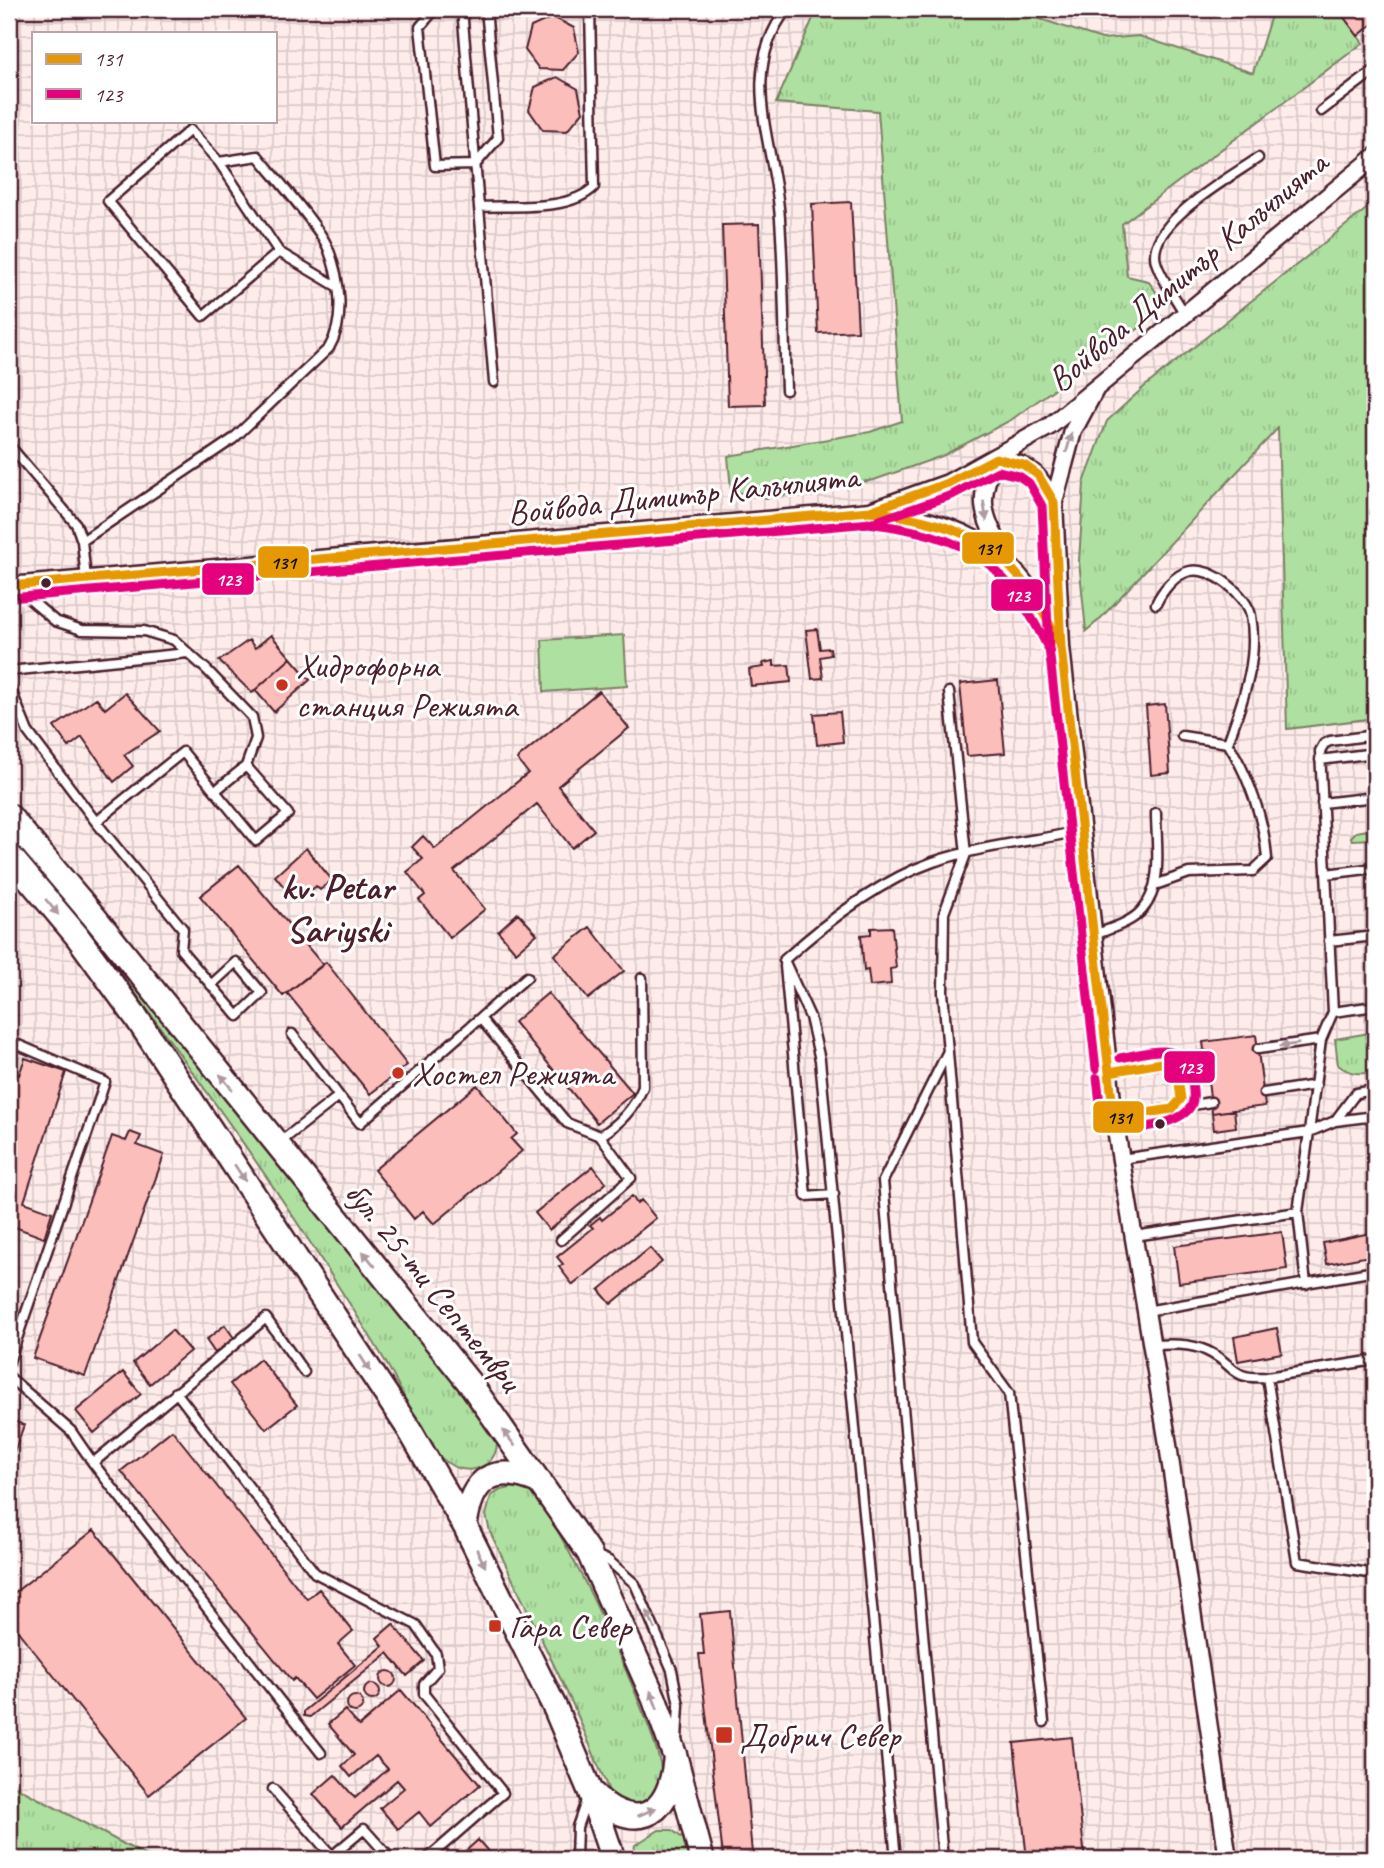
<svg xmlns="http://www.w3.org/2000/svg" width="1384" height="1868" font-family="Caveat,sans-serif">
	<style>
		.industrial { fill: url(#industrial-grid); fill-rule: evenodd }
		.grass { fill: url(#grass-tufts); stroke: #7c8066; stroke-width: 2 }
		.garden { fill: #aee0a1; stroke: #7c8066; stroke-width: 2 }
		.building { fill: #fbbebb; stroke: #4a1f2b; stroke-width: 2 }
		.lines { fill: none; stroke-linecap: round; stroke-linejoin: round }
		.service-casing { stroke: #4a1f2b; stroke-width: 13 }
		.minor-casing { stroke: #4a1f2b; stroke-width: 21 }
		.secondary-casing { stroke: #4a1f2b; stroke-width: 28 }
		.service { stroke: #fff; stroke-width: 8 }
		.minor { stroke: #fff; stroke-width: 16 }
		.secondary { stroke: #fff; stroke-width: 23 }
		.bus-1-casing { stroke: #fff; stroke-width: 14 }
		.bus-2-casing { stroke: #fff; stroke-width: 14 }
		.bus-1 { stroke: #e69804; stroke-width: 9 }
		.bus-2 { stroke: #e5007d; stroke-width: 9 }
		.oneway { fill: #ae9aa0 }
		.bus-dot { fill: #4a1f2b; stroke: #fff; stroke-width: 2.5 }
		.poi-dot { fill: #c8321e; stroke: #fff; stroke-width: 2.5 }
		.labels { text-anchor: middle; stroke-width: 6; stroke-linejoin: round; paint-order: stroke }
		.street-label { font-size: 35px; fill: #4a1f2b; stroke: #fff }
		.poi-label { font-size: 35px; fill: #4a1f2b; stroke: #fff; text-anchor: start }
		.neighbourhood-label { font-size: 37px; font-weight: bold; fill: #4a1f2b; stroke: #fff }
		.line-badge { stroke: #fff; stroke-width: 2.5 }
		.badge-label { font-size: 19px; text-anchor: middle; font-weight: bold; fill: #fff }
		.pale-badge-label { font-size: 19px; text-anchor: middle; font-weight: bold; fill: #111 }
	</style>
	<defs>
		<pattern id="industrial-grid" width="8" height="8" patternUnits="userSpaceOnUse" patternTransform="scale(1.75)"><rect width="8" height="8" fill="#feeceb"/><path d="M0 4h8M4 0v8" fill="none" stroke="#dbcaca"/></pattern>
		<pattern id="grass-tufts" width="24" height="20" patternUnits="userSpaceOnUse" patternTransform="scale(1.75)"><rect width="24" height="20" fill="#aee0a1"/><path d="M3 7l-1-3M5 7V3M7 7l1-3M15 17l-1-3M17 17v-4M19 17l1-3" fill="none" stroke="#97c08b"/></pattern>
	</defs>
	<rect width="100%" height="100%" fill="#fff"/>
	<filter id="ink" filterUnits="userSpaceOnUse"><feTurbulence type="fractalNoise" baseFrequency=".0143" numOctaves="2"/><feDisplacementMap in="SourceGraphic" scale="14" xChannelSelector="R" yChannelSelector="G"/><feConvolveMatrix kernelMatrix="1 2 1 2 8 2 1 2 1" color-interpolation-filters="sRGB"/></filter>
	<g filter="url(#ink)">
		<path class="industrial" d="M9,9H1375V1859H152L9,1783ZM33,33H275V121H33Z"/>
		<path class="grass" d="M817,9H1009L1102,39L1139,36L1253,73L1273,9H1338L1363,43L1122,224L1127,276L1148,281L1162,300L1156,316L1011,420L942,456L874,480L766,498L731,491L728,456L870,432L902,421L878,111L776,103Z
			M1375,202V718L1287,729L1278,428L1099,620L1086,631L1079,561L1084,483L1107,421L1144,387Z
			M1375,829V839L1352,840L1351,837L1356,832Z
			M106,953L276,1157L496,1434C504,1469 461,1483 438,1454C418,1428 404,1395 388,1366C366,1328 341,1291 317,1253C251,1150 178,1052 106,953Z
			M1369,1033L1371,1048H1375V1072C1360,1074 1351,1075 1338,1065L1335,1039Z
			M516,1487C521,1489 528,1491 531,1493C559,1515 659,1733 661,1769C662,1781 657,1790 652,1800L638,1806L611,1796L575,1709L490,1532L486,1515L491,1496L501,1490Z
			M9,1783L152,1859H9Z
			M659,1830H672L685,1840L692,1859H632L635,1845Z"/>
		<path class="garden" d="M624,635L627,686L544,692L542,640Z"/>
		<path class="building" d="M1344,9H1375V22L1358,36L1340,12Z
			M553,17L574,28L579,52L563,70L539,69L525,50L531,27Z
			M557,77L578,89L583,112L567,131L543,130L529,110L535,87Z
			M851,202L858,331L818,333L812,204Z
			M759,224L765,405L728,406L722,225Z
			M817,629L820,649L830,648L831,655L820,657L823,678L812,679L806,630Z
			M271,635L291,658L252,693L219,661L249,640L255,648Z
			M291,658L310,680L274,712L255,690Z
			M774,661V666L789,665L791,682L751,686L749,669L764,667L763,663Z
			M998,680L1005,753L967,756L960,684Z
			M599,691L629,728L558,786L594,830L572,848L537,804L454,871L485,909L450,938L419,900L425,895L407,872L423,859L412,847L423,836L435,849L528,773L517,759Z
			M125,693L160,731L124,755L133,766L114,782L82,737L69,747L54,727L96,698L105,709Z
			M1165,704L1170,773L1151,775L1146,706Z
			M840,712L843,742L817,745L814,714Z
			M306,848L332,880L320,890L316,886L307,894L303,889L292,897L275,876Z
			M239,865L323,965L283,996L200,896Z
			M518,913L537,934L516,952L498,931Z
			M590,927L624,971L588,999L554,955Z
			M892,927L896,968L890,969L891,984L870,986L868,970L864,971L861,935L871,934V928Z
			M326,962L407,1065L370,1094L287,993Z
			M548,993L633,1093L597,1123L514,1022Z
			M1256,1035L1265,1106L1212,1113L1203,1042Z
			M25,1058L66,1072L24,1202L52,1212L44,1238L15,1227L12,1237L9,1236V1086L13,1073L19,1075Z
			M477,1085L517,1134L511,1139L522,1151L434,1224L423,1211L414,1219L374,1170Z
			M1234,1110L1236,1127L1214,1130L1212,1113Z
			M130,1132L141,1136L137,1145L164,1155L85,1376L33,1358L112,1136L126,1141Z
			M593,1166L606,1183L549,1230L535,1213Z
			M632,1196L637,1204L641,1200L656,1218L573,1285L559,1267L563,1264L557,1257L593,1228L590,1225L600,1217L602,1220Z
			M1282,1232L1287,1269L1179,1283L1174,1246Z
			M1375,1232V1255L1327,1264L1323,1243Z
			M650,1248L662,1262L611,1304L599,1290Z
			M225,1325L234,1338L215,1353L206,1340Z
			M1277,1328L1282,1353L1238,1361L1234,1337Z
			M172,1330L190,1351L150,1384L133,1363Z
			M260,1359L297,1405L266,1429L230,1384Z
			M123,1372L141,1394L94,1433L76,1411Z
			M9,1419L24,1425L9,1466Z
			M172,1430L307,1599L319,1589L353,1631L338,1644L355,1665L313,1699L295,1678L292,1681L121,1471Z
			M94,1530L246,1718L149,1795L9,1620V1597Z
			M730,1611L752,1853L723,1856L699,1654H704L700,1614Z
			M393,1624L424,1661L407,1676L388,1653L310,1717L304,1716V1711L383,1646L377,1638Z
			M380 1679a8 8 0 1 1 16 0a8 8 0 1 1-16 0Z
			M364 1692a8 8 0 1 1 16 0a8 8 0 1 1-16 0Z
			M401,1690L480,1785L431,1827L419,1812L398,1829L380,1808L404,1788L397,1780L342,1827L313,1794L335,1775L355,1798L388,1769L376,1756L351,1777L342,1766L354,1755L328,1724L345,1710L359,1726Z
			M347 1704a8 8 0 1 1 16 0a8 8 0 1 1-16 0Z
			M1072,1737L1085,1859H1027L1014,1743Z
			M478,1840L495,1859H457Z"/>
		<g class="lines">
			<g class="service-casing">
				<path id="service" d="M435,9L420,27L435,166L475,165L498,138L486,9
					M462,9L494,382
					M1321,111L1375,70
					M219,162L279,252L338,287
					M479,207C513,205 569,212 594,187L590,9
					M1185,315C1176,298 1161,279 1156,262C1145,224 1231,177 1258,158
					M786,390C784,333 784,276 780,219C776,148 736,74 787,9
					M9,445L76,524L82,541
					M86,579L82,541L233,439L329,348C346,319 340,279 328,248C319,226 275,177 258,156L219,162L190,130L108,201L203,316L279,252
					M14,586L55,621L82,630L144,631L174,640L207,670L252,717L256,738L246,766L215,791L183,752L96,822L183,929L181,950L238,1016L262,993L236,962L211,985
					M1156,604C1162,591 1175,574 1190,571C1212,566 1248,596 1251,616C1259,662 1242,701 1228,743
					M9,671L188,653
					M9,685L28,732L96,822
					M949,692L966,854L944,913L943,992L972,1342L1009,1393L1044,1722
					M1375,735L1330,741L1324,744L1320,751L1333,1012L1321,1040L1309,1132L1335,1121L1375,1116
					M1320,760L1375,753
					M215,791L256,841L288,814L246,766
					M1322,803L1375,797
					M1326,874L1375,868
					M1155,885L1189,873L1253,871L1267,858C1264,819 1249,777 1228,743L1182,736
					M1092,936C1108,929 1130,924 1142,910C1164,886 1156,843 1156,813
					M1329,941L1375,936
					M785,966L806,1196L834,1194
					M1333,1012L1375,1006
					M480,1018L567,1123L600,1136C620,1124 634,1109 643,1087L642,978
					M9,1041L105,1082L9,1362
					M1258,1049L1321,1040
					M1167,1062L1177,1069L1181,1099L1172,1109
					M1108,1072L1205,1056
					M1264,1093L1316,1085
					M339,1096L360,1123L527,977
					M1114,1118L1211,1102
					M1335,1121L1356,1093L1375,1090
					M279,1143L339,1096L292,1034
					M1121,1159L1309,1132L1298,1212
					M1134,1236L1298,1212L1306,1284
					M561,1240L631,1178L600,1136
					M1146,1311L1375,1271
					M1151,1345C1170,1344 1190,1343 1207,1351C1237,1365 1229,1380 1267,1377
					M1375,1360L1267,1377L1297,1562L1375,1574
					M9,1377L71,1431L93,1463L321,1753
					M176,1392L315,1573L416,1625L436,1654L438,1668L424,1684V1694L503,1793L427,1859
					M93,1463L266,1318L304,1372
					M595,1555L609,1561L635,1584L672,1670L679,1705L677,1739
					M273,1789L332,1856L364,1829L391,1859
					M576,1859L577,1827L586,1801
					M896,1859L820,1060L810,1017L784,960C826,922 879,881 933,862C980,846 1033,841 1081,831
					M943,1859L883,1181L948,1051"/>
			</g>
			<g class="minor-casing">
				<path id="minor" d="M1096,388L1073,431L1054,502L1061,647L1114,1118L1167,1438L1228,1859
					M996,458C976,499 982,515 1004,553
					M996,458C1031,466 1036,471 1054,502
					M872,511C966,522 1018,550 1057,639
					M9,586L870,511L948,483L1050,426L1375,157"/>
			</g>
			<g class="secondary-casing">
				<path id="secondary" d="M9,816L96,919L472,1386L589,1553L654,1698L675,1756L702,1859
					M9,855L77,936L136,1017L409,1429L465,1526L556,1710L590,1791L613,1859
					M465,1526C471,1477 494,1463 540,1482
					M590,1791C632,1834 669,1820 675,1761"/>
			</g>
			<use href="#service" class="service"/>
			<use href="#minor" class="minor"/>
			<use href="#secondary" class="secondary"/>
			<g class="bus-1-casing">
				<path id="bus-1" d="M870,511C977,526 1014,549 1061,647
					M9,586L870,511L948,483L996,458L1024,465L1038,475L1054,502L1061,647L1109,1072
					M1167,1062L1177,1069L1181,1099L1172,1109L1114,1118L1109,1072Z"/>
			</g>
			<g class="bus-2-casing">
				<path id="bus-2" d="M868,523C971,537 1004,559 1050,652
					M10,598L871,523L952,495L998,471L1019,476L1029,483L1042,506L1049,648L1096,1069
					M1097,1078L1102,1121L1111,1130C1132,1130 1184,1125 1192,1104C1196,1094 1190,1075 1189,1065C1173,1041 1143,1054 1120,1058"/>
			</g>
			<use href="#bus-1" class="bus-1"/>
			<use href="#bus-2" class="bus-2"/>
		</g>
		<defs><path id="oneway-solid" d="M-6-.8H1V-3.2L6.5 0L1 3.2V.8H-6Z" transform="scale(1.75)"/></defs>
		<g class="oneway">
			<use href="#oneway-solid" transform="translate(1069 443) rotate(-74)"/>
			<use href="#oneway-solid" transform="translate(985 511) rotate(81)"/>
			<use href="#oneway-solid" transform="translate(52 907) rotate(50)"/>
			<use href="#oneway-solid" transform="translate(1289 1045) rotate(172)"/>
			<use href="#oneway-solid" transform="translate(226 1082) rotate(-129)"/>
			<use href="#oneway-solid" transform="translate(240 1173) rotate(57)"/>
			<use href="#oneway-solid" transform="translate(369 1259) rotate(-129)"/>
			<use href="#oneway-solid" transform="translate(365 1363) rotate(57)"/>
			<use href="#oneway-solid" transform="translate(509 1438) rotate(-127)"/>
			<use href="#oneway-solid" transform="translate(481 1558) rotate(64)"/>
			<use href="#oneway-solid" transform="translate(651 1620) rotate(-113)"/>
			<use href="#oneway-solid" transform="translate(654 1700) rotate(-111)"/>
			<use href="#oneway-solid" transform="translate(647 1812) rotate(-24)"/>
		</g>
	</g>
	<g class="bus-dot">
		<circle cx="46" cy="583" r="6"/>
		<circle cx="1160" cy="1124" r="6"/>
	</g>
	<g class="poi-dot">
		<circle cx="282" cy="685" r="7"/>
		<circle cx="398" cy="1073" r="7"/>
		<rect x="488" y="1619" width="14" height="14" rx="3.5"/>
		<rect x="715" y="1726" width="18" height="18" rx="3.5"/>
	</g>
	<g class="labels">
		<g class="street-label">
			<text transform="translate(1187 271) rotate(-40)" y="12">Войвода Димитър Калъчлията</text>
			<text transform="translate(683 494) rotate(-6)" y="12">Войвода Димитър Калъчлията</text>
			<text transform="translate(434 1286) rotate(51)" y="12">бул. 25-ти Септември</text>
		</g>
		<g class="poi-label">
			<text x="296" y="677">Хидрофорна<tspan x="296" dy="40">станция Режията</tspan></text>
			<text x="412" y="1085">Хостел Режията</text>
			<text x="509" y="1638">Гара Север</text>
			<text x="740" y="1747">Добрич Север</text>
		</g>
		<g class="neighbourhood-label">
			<text x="337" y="899">kv. Petar<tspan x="337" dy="43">Sariyski</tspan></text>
		</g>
	</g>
	<g class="line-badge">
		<rect x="961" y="531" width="54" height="34" rx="7" fill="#e69804"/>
		<rect x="257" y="545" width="53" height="34" rx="7" fill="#e69804"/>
		<rect x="201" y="562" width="54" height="34" rx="7" fill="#e5007d"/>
		<rect x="990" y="578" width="54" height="34" rx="7" fill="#e5007d"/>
		<rect x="1163" y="1050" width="53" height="34" rx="7" fill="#e5007d"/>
		<rect x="1092" y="1100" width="53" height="34" rx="7" fill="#e69804"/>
	</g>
	<g class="badge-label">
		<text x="228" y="586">123</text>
		<text x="1017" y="602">123</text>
		<text x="1189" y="1074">123</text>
	</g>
	<g class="pale-badge-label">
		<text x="988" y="555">131</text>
		<text x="283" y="569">131</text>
		<text x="1119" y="1124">131</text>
	</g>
	<rect width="1384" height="1868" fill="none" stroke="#fff" stroke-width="35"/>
	<rect x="18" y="18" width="1349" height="1833" fill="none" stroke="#4a1f2b" stroke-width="2.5" filter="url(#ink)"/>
	<rect x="32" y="32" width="245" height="91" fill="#ffffff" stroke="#b7a5aa" stroke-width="2"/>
	<rect x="46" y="54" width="35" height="10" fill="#e69804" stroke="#b7a5aa" stroke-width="2"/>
	<text x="94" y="66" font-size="21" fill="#4a1f2b">131</text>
	<rect x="46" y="89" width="35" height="10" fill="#e5007d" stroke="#b7a5aa" stroke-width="2"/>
	<text x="94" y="102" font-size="21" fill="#4a1f2b">123</text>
</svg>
